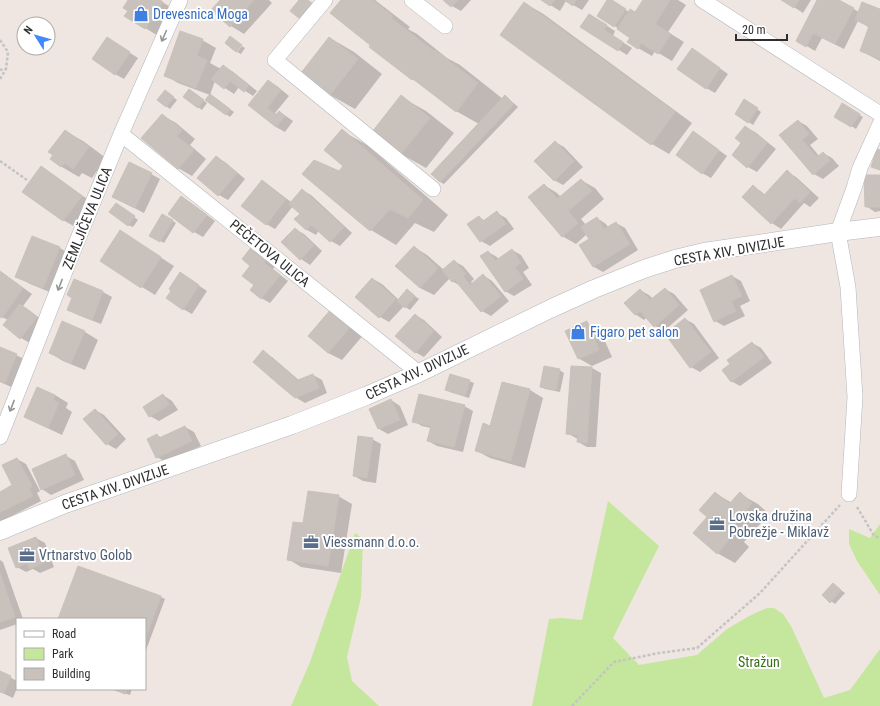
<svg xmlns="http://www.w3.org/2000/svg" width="880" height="706" font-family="'Roboto Condensed',sans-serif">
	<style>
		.green { fill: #c5e69d }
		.shadow { fill: #0003 }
		.building { fill: #c8c1bc; stroke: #cbc1ba }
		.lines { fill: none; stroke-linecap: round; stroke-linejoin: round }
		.minor-casing { stroke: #b1b6be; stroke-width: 16 }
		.tertiary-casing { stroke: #b1b6be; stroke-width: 19 }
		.path { stroke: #c4c4c4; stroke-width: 2.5; stroke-dasharray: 3 2; stroke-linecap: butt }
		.minor { stroke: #fff; stroke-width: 15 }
		.tertiary { stroke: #fff; stroke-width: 18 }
		.oneway { stroke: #969696 }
		.labels { text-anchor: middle; stroke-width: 4; stroke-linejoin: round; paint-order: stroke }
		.shop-label { font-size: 14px; fill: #366cbe; stroke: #fff; text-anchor: start }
		.street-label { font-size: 14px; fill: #2e2e2e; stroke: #fff }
		.service-label { font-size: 14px; fill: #4e5e75; stroke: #fff; text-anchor: start }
		.park-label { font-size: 14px; fill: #3d6f1a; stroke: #fff }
	</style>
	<rect width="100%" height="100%" fill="#efe6e1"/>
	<path class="green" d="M608,501L659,546L613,638L639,665L697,655L727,629L751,615L767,608H774L783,614L791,626L824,698L850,690L880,649V706H532L549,619L562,618L582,620Z
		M880,524V595L857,561L849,544V529L870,538Z
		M355,533L363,539L361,597L347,657L352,681L379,706H291L310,662Z"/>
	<path class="shadow" d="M129,0H159L180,13L163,39L126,16L129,11Z
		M222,0H269L272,3L244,34L231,26Z
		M342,0H375L410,27L408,29L417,34L447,58L460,65L503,99L505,97L509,99L518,107L444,184L440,182L479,124L456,111L426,87L412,79L372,45L331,13Z
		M444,0H471L461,11L452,6Z
		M542,0H589L582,10L566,1L560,11Z
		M608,0H610L629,12L636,13L644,0H678L686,5L668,32L684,42L672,61L655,51L652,56L638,48L631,37L598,15Z
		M783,0H811L803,13Z
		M818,0H837L859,12L880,10V61L861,51L870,28L858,21L844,49L822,38L815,51L797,40Z
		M524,3L542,13L692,123L669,154L652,144Z
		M598,20L615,31L613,36L632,48L627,55L581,26Z
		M330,38L354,52L382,74L355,109L330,95Z
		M202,40L216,48L210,63L221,69L223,66L232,71L257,91L253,96L239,87L234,94L225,88L215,81L210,95L178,83L165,75Z
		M116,44L138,58L124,79L115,74Z
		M242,46L245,48L241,54L237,52Z
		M701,55L728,74L715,93L706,88Z
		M268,81L277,86L289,96L275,113L278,115L280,112L293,121L285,132L276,127L249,105Z
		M193,93L207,103L202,110L198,107Z
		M169,94L177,100L170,109L166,106Z
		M214,97L234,112L230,117L226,114Z
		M401,97L426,111L454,133L426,168L401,154L374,132Z
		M749,103L761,112L753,125L736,114Z
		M843,105L863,117L856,129L835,116Z
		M162,115L176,123L195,139L190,145L206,159L192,176L178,168Z
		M798,121L807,126L818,139L810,145L819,156L823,153L832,158L839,166L823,179L814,174L781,135Z
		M746,127L755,132L776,149L757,172L748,167L733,155L743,143Z
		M65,131L83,141L106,158L92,178L82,173L79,177L62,167L51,159Z
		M342,131L367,145L448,215L434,232L415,223L396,245L371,230L303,174L340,172L344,166Z
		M694,133L702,138L727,156L711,178L702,173Z
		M555,142L564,147L583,167L563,185L554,180Z
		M216,157L225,162L245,179L228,200L219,195L198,178Z
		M41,167L54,175L94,204L77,228L63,220Z
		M787,172L796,177L819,198L810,207L804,203L781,229L772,223L743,197L753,186L762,192L765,195Z
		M151,174L160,179L144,213L113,197Z
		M880,176V211L875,212L866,206Z
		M581,180L595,188L604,199L581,219L586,225L597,218L606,224L608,227L616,223L625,228L638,250L603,272L594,267L580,245L590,239L587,234L576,244L562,236L544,185L557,193L561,197Z
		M262,182L271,187L291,202L302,190L311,195L352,233L340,246L331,241L319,230L316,235L307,230L296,219L301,213L293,206L275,229L266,224Z
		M182,198L191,203L215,221L203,237L194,232L170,214Z
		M120,206L138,220L133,227L128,225Z
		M497,213L506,218L514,229L490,246L481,241L479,217L485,221Z
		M163,215L176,223L164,243L151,235Z
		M295,229L304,234L322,251L310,265L301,259L282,242Z
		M120,231L174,266L155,295L142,287Z
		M33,237L60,248L73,256L57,295L30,284L16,276Z
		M253,246L277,263L273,269L288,281L270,303L261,298L255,285L251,266Z
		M414,247L427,255L444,270L454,261L463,266L474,279L471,282L473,284L483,275L492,281L509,301L491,316L482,311L462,287L452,281L450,278L434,295L420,288Z
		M512,250L521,255L529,268L523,272L532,285L514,296L505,291L488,252L497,257L498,259Z
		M0,271L32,294L23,306L29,310L46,323L30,343L21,338L4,325L8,320L0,316Z
		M732,276L741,281L750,301L740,306L745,316L724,326L715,321Z
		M189,279L207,291L192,314L183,309Z
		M373,279L382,284L399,300L411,293L419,299L410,310L404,306L389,322L380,317L357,296Z
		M74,281L103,292L112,297L101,324L78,315L69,309L73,298Z
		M665,289L674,294L688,310L664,331L655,326L647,317L644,320L635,314L640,290L649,295L653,299Z
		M333,309L365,333L342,360L328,353Z
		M415,315L424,320L442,337L424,357L415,352Z
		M685,319L694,324L719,358L700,372L691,367Z
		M63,323L85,332L98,340L85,370L63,361L50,353Z
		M587,323L600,330L612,357L592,366L578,358Z
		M752,343L761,348L772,363L740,386L731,381Z
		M0,348L16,355L30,362L18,390L0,382Z
		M263,352L272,357L300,381L313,375L322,380L327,393L305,403L295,397Z
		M572,367L592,368L601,373L596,447H587L578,442V439L576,438L567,433Z
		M559,370L564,373L560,392L545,389L541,387Z
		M469,381L474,383L469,398L450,392L446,389Z
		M530,390L543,398L525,468L490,458L477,451L491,427Z
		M55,395L68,403L66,408L72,412L62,435L39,424L25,416Z
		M163,395L172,401L178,410L159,421L150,416Z
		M391,400L400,406L408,425L388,434L379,429Z
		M464,406L473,411L463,452L437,446L428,441L431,428L422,426L413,421Z
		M95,410L104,415L126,439L116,449L107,444Z
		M185,427L194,432L201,446L166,462L157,457V435L162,438Z
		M372,439L381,444L376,483L363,481L354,476Z
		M66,456L75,461L84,480L51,495L42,489Z
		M17,459L26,464L40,491L37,493L41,501L0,522V493L14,486L3,466Z
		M715,493L732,503L740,494L758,504L769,514L744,542L749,547L735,563L717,553L708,517Z
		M338,496L352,504L341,573L301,567L288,559L304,524Z
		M36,538L45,543L54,567L40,573L33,569L26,572L17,567Z
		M0,560L3,562L23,619H17V624L0,630Z
		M833,584L845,593L835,604L823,595Z
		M161,597L165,599L145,653V619H60Z
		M0,672L17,681V688L13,698L0,692Z
		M112,689H132L130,695Z"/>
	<path class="building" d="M128,0H160L163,2L145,29L124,16L128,11L123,8Z
		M220,0H254L230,27L211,10Z
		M299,0H308L313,4L300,19L290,11Z
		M341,0H372L393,16L370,45L330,13Z
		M443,0H458L451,7Z
		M541,0H555L550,6Z
		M564,0H576L573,6Z
		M607,0H612L626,9L614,27L597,16Z
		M643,0H670L655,24L671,34L658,54L641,43L638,49L627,42L630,38L617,29L630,9L635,12Z
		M781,0H799L794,8Z
		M817,0H839L854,8L835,44L813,33L806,47L796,41Z
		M524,2L675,112L651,145L500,35Z
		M862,2L880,9V59L860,51L869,26L855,20Z
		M589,14L607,25L604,30L623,42L618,51L580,27Z
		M391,18L434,51L412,80L369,47Z
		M180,31L203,39L197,56L207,60L196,88L164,76Z
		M230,36L242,45L236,52L225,43Z
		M107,37L130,52L115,75L92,59Z
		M329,37L358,59L330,95L301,73Z
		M692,48L720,68L706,89L677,69Z
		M435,50L478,83L456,112L413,79Z
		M223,65L249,85L244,92L230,81L224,89L211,79Z
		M268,80L281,90L267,108L276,115L279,111L285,116L276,127L248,105Z
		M189,89L204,100L198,108L183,97Z
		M165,90L174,97L166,107L157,100Z
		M210,94L230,109L226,115L205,100Z
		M401,95L430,118L401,154L372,132Z
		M505,95L514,104L440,182L431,174Z
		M744,99L758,108L748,123L735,114Z
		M842,103L860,114L851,127L834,117Z
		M162,114L182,130L177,136L194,150L178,169L141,138Z
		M798,120L809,134L802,140L817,157L823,152L830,160L813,175L779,135Z
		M745,126L767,143L747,168L732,155L741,143L735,138Z
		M342,129L423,200L408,218L390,209L370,231L302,174L314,160L339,171L343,166L324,150Z
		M65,130L89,147L73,169L65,163L61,167L50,159L53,155L48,152Z
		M693,131L719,150L702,174L676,155Z
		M555,141L574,161L554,181L534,161Z
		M877,149L880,150V170L871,167Z
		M216,156L237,173L218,196L197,178Z
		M129,162L152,173L135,208L112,197Z
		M41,166L82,196L63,221L22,192Z
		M787,170L810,192L800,203L795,198L782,212L764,195Z
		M864,175H880V207H865Z
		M581,179L592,191L568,211L578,223L562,237L528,197L544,184L557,199Z
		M262,180L286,199L266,225L241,206Z
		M753,185L782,212L771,224L742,197Z
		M302,189L344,227L330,242L311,225L306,230L294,219L300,214L289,204Z
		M181,196L207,215L193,233L168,214Z
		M116,203L135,216L128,226L109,212Z
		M497,211L506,224L480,242L467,224L479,216L483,221Z
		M162,214L173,220L160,242L149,236Z
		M597,217L604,229L616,222L630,244L593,267L579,245L589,239L581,227Z
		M295,228L314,245L300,260L281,242Z
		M120,230L161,257L141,288L100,261Z
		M32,236L60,247L43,288L15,277Z
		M253,245L268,257L264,263L280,275L261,299L250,290L254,285L242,276L250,266L242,259Z
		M414,246L438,268L420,288L395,266Z
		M512,249L521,263L515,267L523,279L505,292L480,256L488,251L495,261Z
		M454,260L466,274L463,276L470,285L483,274L501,296L481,312L454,279L452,282L442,270Z
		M0,271L23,288L2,318L0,317Z
		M180,272L199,285L183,310L166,298L171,291L169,289Z
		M732,275L742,296L731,301L736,311L714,322L700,290Z
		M372,278L396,299L379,318L355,297Z
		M74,279L103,291L92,320L67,310L72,298L67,295Z
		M665,288L679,305L654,327L640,311L635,315L624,303L640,289L650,300Z
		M407,289L415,296L405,308L397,301Z
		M20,304L37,317L20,339L3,325Z
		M332,308L352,325L328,353L308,336Z
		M415,314L434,331L415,353L395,336Z
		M685,318L711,352L690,368L665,334Z
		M62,321L85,331L71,363L49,353Z
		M587,321L599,350L578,359L565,331Z
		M752,342L764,357L731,382L722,370L730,364L727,360Z
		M0,347L17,354L5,383L0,381Z
		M263,350L287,371L277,383L253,362Z
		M544,366L560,369L556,390L540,387Z
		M571,366L592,367L587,443L577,442L578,435L566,434Z
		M287,371L298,380L313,374L319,388L295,398L277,383Z
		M450,374L470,380L465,396L445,390Z
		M502,382L530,389L511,461L475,451L483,423L490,426Z
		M37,387L55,395L53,400L59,403L48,428L24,417Z
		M163,394L169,405L149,417L143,407Z
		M419,394L465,405L454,447L427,441L431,426L412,422Z
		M391,399L400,420L378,429L369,409Z
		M95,409L118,434L106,445L83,419Z
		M185,426L192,441L156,458L147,439L157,434L159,438Z
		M358,436L373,438L367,478L353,476Z
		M66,454L75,475L41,490L32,469Z
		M17,458L32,486L29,488L33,496L0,512V492L12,485L2,465Z
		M308,491L339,495L328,566L287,560L293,522L303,523Z
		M715,492L729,504L740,492L752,503L727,532L732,536L717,554L693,533L707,517L699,510Z
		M36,537L45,562L30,569L27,563L16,568L8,548Z
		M78,566L161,596L145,640V619H58Z
		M0,573L15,617L0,622Z
		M833,583L841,590L830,603L822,595Z
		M0,671L11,676L4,693L0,692Z
		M112,689H127L125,694Z"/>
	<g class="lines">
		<g class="minor-casing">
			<path id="minor" d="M325,0L275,60L433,189
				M412,0L445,26
				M702,0L880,114
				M121,134L419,373
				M0,437L73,251L121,134L180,0
				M849,494L855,397L848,287L838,232L854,188L860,168L880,124"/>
		</g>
		<g class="tertiary-casing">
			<path id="tertiary" d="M0,531L65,504L292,425L366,396L419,373L550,309L594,289L644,269L675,259L704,252L838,232L880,227"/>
		</g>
		<path class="path" d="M0,40L8,52L6,69L0,70
			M0,79L6,69
			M0,161L27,180
			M857,507L873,534L880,539
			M572,706L614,662L659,653L697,648L760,593L840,505"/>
		<use href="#minor" class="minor"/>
		<use href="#tertiary" class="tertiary"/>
	</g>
	<defs><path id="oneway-shaft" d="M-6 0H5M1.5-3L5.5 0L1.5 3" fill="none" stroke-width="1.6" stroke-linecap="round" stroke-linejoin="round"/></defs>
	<g class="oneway">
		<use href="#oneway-shaft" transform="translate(164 36) rotate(114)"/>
		<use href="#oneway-shaft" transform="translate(60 285) rotate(111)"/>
		<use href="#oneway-shaft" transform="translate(12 406) rotate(111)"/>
	</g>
	<defs>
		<g id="shop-bare" transform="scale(1.2)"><path d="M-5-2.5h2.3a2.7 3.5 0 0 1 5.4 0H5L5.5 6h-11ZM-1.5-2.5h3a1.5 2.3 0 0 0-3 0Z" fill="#3f7fe0" stroke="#fff" stroke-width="2.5" paint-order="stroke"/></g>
		<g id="office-bare" transform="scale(1.2)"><path d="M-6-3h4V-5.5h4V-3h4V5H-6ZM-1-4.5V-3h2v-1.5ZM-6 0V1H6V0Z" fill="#5c6f8a" stroke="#fff" stroke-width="2.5" paint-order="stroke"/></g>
	</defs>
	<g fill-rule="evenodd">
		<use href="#shop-bare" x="141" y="14"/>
		<use href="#shop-bare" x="578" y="332"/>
		<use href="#office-bare" x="717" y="524"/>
		<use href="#office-bare" x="311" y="542"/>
		<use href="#office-bare" x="27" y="555"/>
	</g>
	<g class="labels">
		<g class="shop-label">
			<text x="153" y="19">Drevesnica Moga</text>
			<text x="590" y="337">Figaro pet salon</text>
		</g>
		<g class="street-label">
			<text transform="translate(87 218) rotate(-68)" y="5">ZEMLJIČEVA ULICA</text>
			<text transform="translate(729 251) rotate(-10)" y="5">CESTA XIV. DIVIZIJE</text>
			<text transform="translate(270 253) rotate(39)" y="5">PEČETOVA ULICA</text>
			<text transform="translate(417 372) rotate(-25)" y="5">CESTA XIV. DIVIZIJE</text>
			<text transform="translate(115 487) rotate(-19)" y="5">CESTA XIV. DIVIZIJE</text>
		</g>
		<g class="service-label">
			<text x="729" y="521">Lovska družina<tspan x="729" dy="16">Pobrežje - Miklavž</tspan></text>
			<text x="323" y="547">Viessmann d.o.o.</text>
			<text x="39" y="560">Vrtnarstvo Golob</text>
		</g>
		<g class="park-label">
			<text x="759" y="667">Stražun</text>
		</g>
	</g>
	<rect x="16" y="618" width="130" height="72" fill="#ffffff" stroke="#ababab"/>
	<rect x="24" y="631" width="20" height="6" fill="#ffffff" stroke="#ababab"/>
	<text x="52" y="638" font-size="12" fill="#2e2e2e">Road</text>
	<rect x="24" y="648" width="20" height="12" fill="#c5e69d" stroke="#ababab"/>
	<text x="52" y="658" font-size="12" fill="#2e2e2e">Park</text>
	<rect x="24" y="668" width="20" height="12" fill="#c8c1bc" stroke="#ababab"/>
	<text x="52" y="678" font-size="12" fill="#2e2e2e">Building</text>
	<g transform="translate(36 36) rotate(307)"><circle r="19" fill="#ffffff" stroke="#ababab"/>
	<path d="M0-3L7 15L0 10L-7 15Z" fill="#408afd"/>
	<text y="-6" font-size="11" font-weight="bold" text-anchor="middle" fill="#2e2e2e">N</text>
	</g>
	<path d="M736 34v6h51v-6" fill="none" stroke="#2e2e2e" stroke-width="2"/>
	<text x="742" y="34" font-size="12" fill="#2e2e2e" stroke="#ffffff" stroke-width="3" paint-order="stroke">20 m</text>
</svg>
